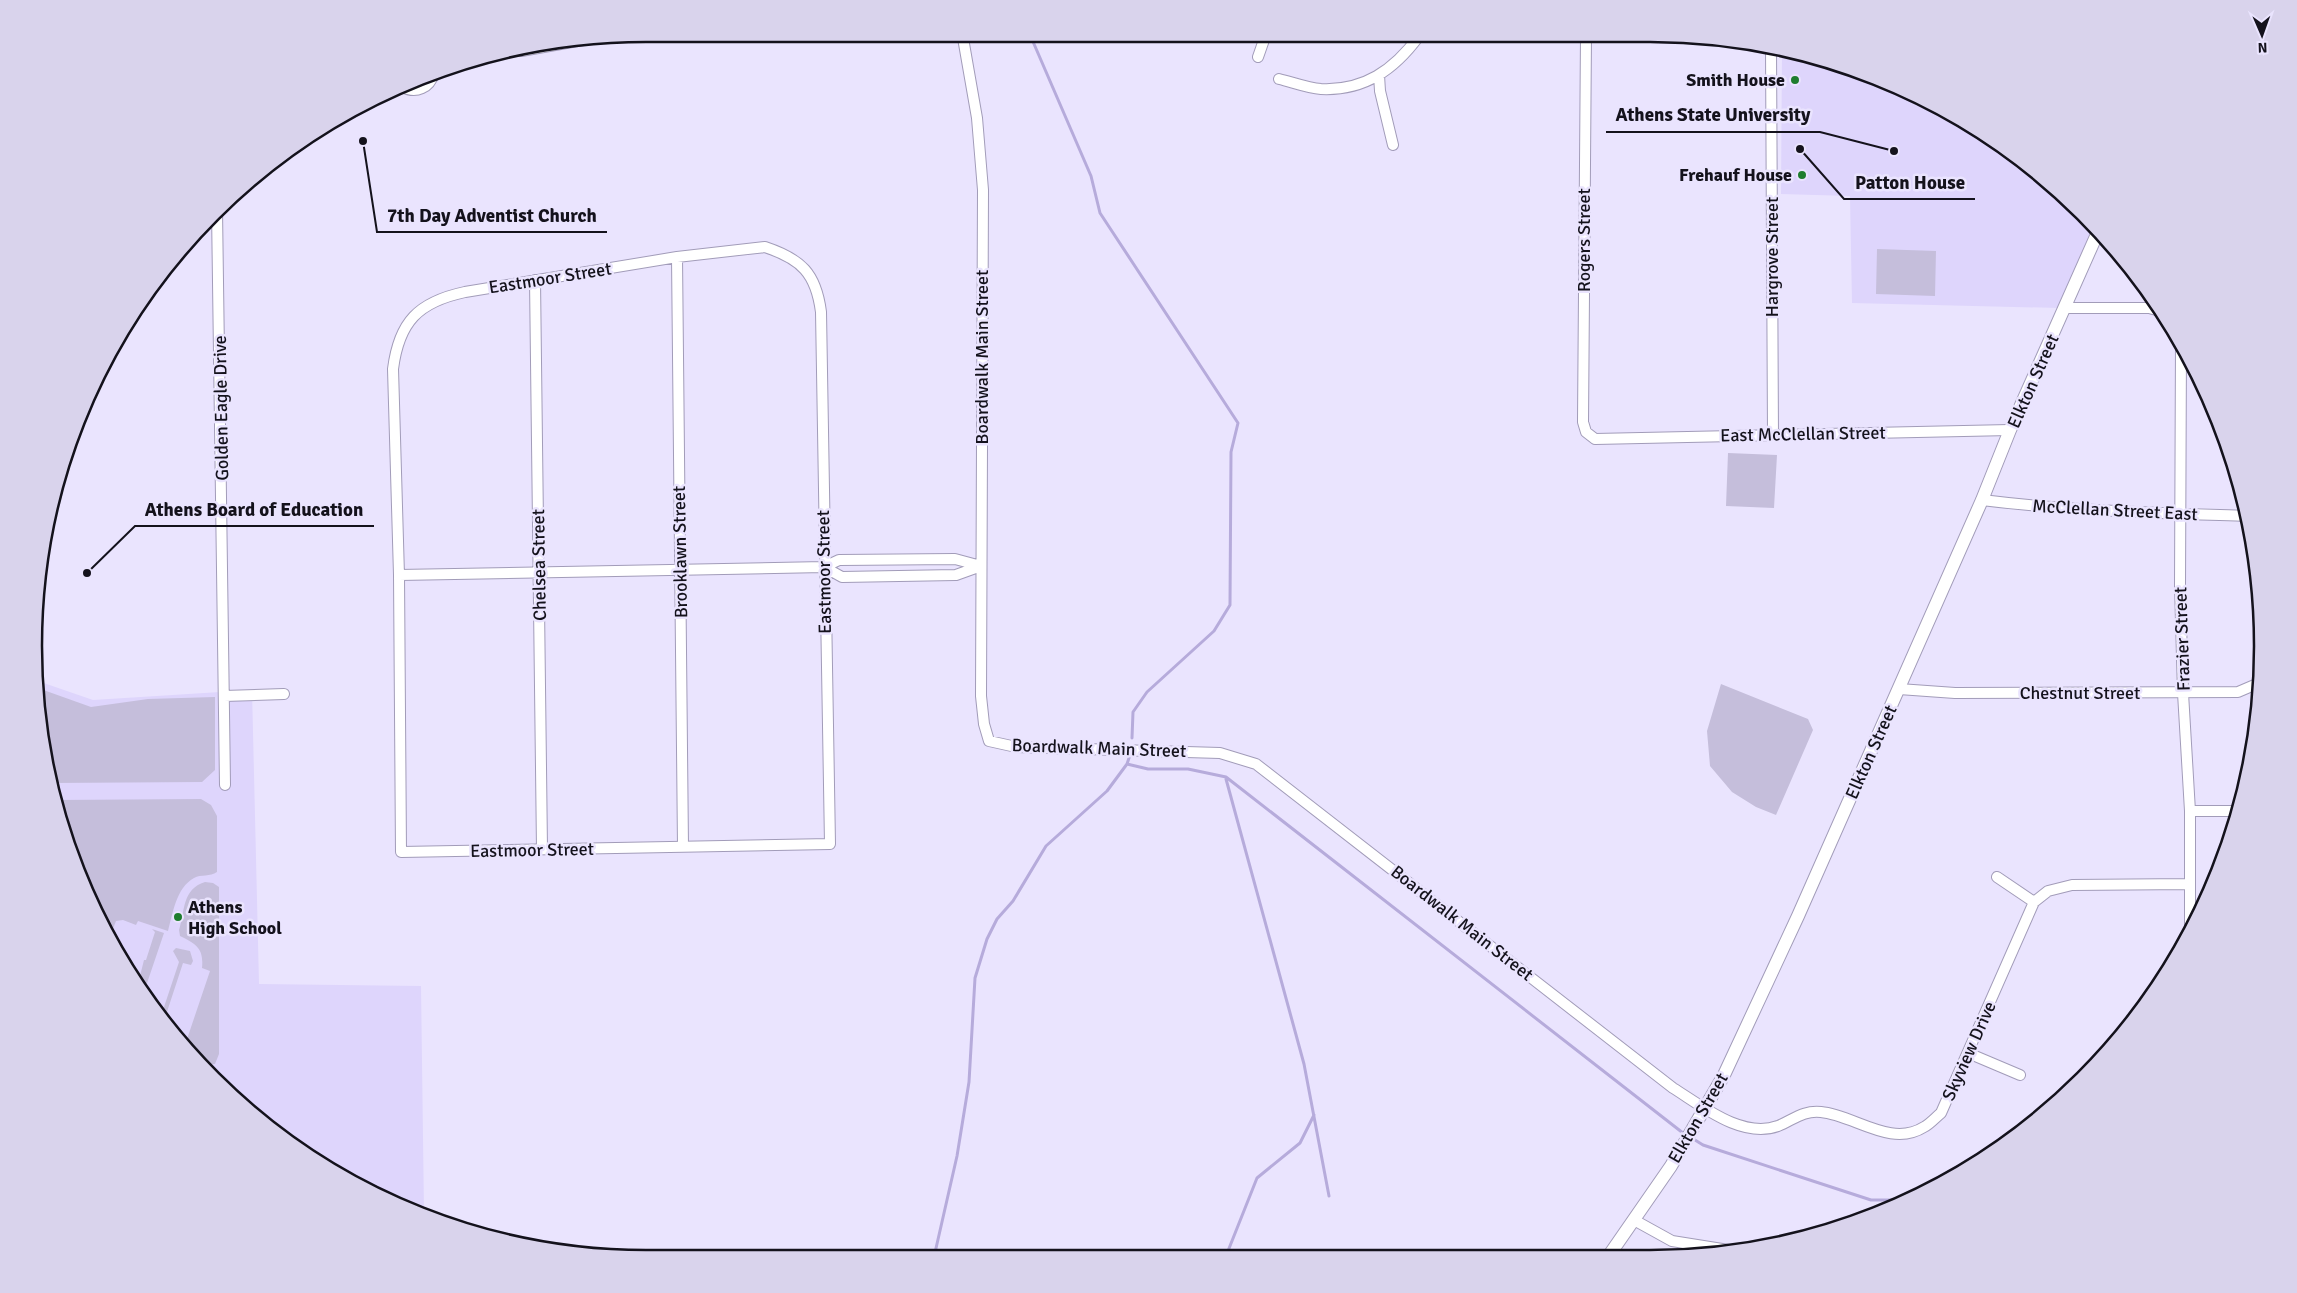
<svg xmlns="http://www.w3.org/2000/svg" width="2297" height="1293" font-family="Signika,sans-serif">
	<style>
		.built { fill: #ded5fc }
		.green { fill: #c5bedb }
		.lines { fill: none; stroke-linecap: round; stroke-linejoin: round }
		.stream { stroke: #b6abdb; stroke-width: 3 }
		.minor-casing { stroke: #a29cb9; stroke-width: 12 }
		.tertiary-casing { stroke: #a29cb9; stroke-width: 14 }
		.minor { stroke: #fff; stroke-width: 10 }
		.tertiary { stroke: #fff; stroke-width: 12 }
		.poi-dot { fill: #1e7d2e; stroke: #eae4fe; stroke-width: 2 }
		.labels { text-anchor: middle; stroke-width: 5; stroke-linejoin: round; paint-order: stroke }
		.poi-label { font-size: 18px; font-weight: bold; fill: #14121c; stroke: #eae4fe; text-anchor: end }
		.street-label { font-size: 18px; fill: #14121c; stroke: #eae4fe }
		.rim { fill: none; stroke: #14121c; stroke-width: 2.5 }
		.leader { fill: none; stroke: #14121c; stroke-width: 2 }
		.callout-dot { fill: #14121c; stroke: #eae4fe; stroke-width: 2 }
		.callout-label { font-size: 19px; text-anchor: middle; font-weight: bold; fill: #14121c; stroke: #eae4fe; stroke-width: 5; stroke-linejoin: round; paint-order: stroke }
	</style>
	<rect width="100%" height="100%" fill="#eae4fe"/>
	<path class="built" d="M1782,50L1809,55L1957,116L2055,186L2094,228L2060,308L1852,303L1850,196L1781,194Z
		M35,680L93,700L252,690L259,984L421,986L424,1212L340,1177L243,1107L186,1050L116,953L80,881L46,766Z"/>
	<path class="green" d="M1877,249L1936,251L1935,296L1876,294Z
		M1728,453L1777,455L1774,508L1726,506Z
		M1721,684L1808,719L1813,730L1776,815L1756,807L1732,792L1710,766L1707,731Z
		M35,687L91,707L148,699L215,697V770L202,782L51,783L46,766Z
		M201,799L211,805L217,816V872C210,877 201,874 194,878C176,888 173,913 168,931L138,921L136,925L123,920L116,921L109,939L104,928L106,921L99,918L96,913L98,906L92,904L80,881L56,800Z
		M205,882L213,883L219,887V1054L215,1064L201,1065L184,1048L210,971L202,968C204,948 196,944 180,936L179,930C185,911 182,889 205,882Z
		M152,929L164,933L144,992L138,984L144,960H146L155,932Z
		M176,948L190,951L193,961L191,965L183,963L164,1021L161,1016L179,962L173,951Z"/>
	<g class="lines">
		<path class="stream" d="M1031,37L1091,176L1100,213L1238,423L1231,452L1230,605L1214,631L1147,692L1133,712L1132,738
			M1127,764L1148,769H1188L1226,777L1683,1133
			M1226,779L1304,1064L1329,1196
			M1695,1140L1703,1145L1871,1200H1901
			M1226,1256L1257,1178L1300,1143L1314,1115
			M934,1257L957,1156L969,1082L975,978L987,939L997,919L1013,901L1046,846L1107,791L1127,764L1129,758"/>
		<g class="minor-casing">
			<path id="minor" d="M1586,35L1583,422L1586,432L1595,439L2010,430
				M963,38L977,118L983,190L981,696L984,724L989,741L1016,747L1220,753L1256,764L1673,1088C1702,1106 1742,1139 1778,1126C1793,1120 1803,1110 1821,1112C1854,1115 1891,1148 1924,1127C1930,1124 1936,1117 1941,1113L2034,902L2048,891L2072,885L2189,884
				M1771,48L1773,435
				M1258,57L1265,37
				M1379,75L1380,91L1393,145
				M1279,79C1292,82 1307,88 1321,89C1364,91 1394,70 1419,36
				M217,210L225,785
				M765,247C801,259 816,273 821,312L830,844L401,852L399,575L393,369C399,322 418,302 465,292L677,257Z
				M677,257L683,847
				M535,280L542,849
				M2065,308H2149L2160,311
				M2181,345L2180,586L2183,693L2190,811V934
				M1982,500C2070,511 2159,513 2247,516
				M824,567L842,577L956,575L981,566
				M399,575L824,567L839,560L955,559L981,566
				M1899,689L1955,693L2238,692L2259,683
				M224,696L284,694
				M2190,811H2238
				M1997,877L2034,902
				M1968,1053L2020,1075
				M1634,1220L1672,1241L1741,1252"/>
		</g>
		<g class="tertiary-casing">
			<path id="tertiary" d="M521,50L583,39
				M403,86C416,93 429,87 433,73
				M216,211L217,213
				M1610,1254L1671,1166L1724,1075L1798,916L1982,500L2010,430L2098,232"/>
		</g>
		<use href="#minor" class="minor"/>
		<use href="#tertiary" class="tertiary"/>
	</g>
	<g class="poi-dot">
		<circle cx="1795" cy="80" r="5"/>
		<circle cx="1802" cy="175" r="5"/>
		<circle cx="178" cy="917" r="5"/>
	</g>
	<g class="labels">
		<g class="poi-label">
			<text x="1785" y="86">Smith House</text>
			<text x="1792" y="181">Frehauf House</text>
			<text x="188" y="913" text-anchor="start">Athens<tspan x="188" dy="21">High School</tspan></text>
		</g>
		<g class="street-label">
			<text transform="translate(1584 240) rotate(-90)" y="6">Rogers Street</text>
			<text transform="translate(1772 257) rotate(-90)" y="6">Hargrove Street</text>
			<text transform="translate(550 278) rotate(-9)" y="6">Eastmoor Street</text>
			<text transform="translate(982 357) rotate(-90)" y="6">Boardwalk Main Street</text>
			<text transform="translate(2033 381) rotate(-66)" y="6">Elkton Street</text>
			<text transform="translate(221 408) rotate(-91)" y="6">Golden Eagle Drive</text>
			<text transform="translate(1803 434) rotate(-1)" y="6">East McClellan Street</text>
			<text transform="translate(2115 510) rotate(3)" y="6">McClellan Street East</text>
			<text transform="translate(680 552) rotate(-91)" y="6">Brooklawn Street</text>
			<text transform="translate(539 565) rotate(-91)" y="6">Chelsea Street</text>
			<text transform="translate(824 572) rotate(-91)" y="6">Eastmoor Street</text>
			<text transform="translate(2182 639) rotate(-92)" y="6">Frazier Street</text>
			<text x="2080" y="699">Chestnut Street</text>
			<text transform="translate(1099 748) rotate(2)" y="6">Boardwalk Main Street</text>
			<text transform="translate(1871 752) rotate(-66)" y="6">Elkton Street</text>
			<text transform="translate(532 850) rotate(-1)" y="6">Eastmoor Street</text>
			<text transform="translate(1462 923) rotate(38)" y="6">Boardwalk Main Street</text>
			<text transform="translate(1969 1051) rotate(-66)" y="6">Skyview Drive</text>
			<text transform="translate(1698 1118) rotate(-60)" y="6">Elkton Street</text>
		</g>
	</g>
	<path d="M0 0H2297V1293H0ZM646 42H1650A604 604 0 0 1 2254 646V646A604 604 0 0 1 1650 1250H646A604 604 0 0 1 42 646V646A604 604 0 0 1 646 42Z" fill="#d9d3ec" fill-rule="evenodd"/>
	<path class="rim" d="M646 42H1650A604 604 0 0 1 2254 646V646A604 604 0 0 1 1650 1250H646A604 604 0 0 1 42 646V646A604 604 0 0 1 646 42Z"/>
	<path class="leader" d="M1894 151L1820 132H1606M1800 149L1844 199H1975M363 141L377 232H607M87 573L135 526H374"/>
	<g class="callout-dot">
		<circle cx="1894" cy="151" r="5"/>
		<circle cx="1800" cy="149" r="5"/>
		<circle cx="363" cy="141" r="5"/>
		<circle cx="87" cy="573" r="5"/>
	</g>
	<g class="callout-label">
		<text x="1713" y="121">Athens State University</text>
		<text x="1910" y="189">Patton House</text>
		<text x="492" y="222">7th Day Adventist Church</text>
		<text x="254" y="516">Athens Board of Education</text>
	</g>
	<g transform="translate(2262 35) rotate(178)" stroke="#eae4fe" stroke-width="4" paint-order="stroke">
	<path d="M0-4L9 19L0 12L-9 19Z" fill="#14121c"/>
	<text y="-8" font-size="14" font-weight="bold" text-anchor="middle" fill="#14121c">N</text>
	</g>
</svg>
